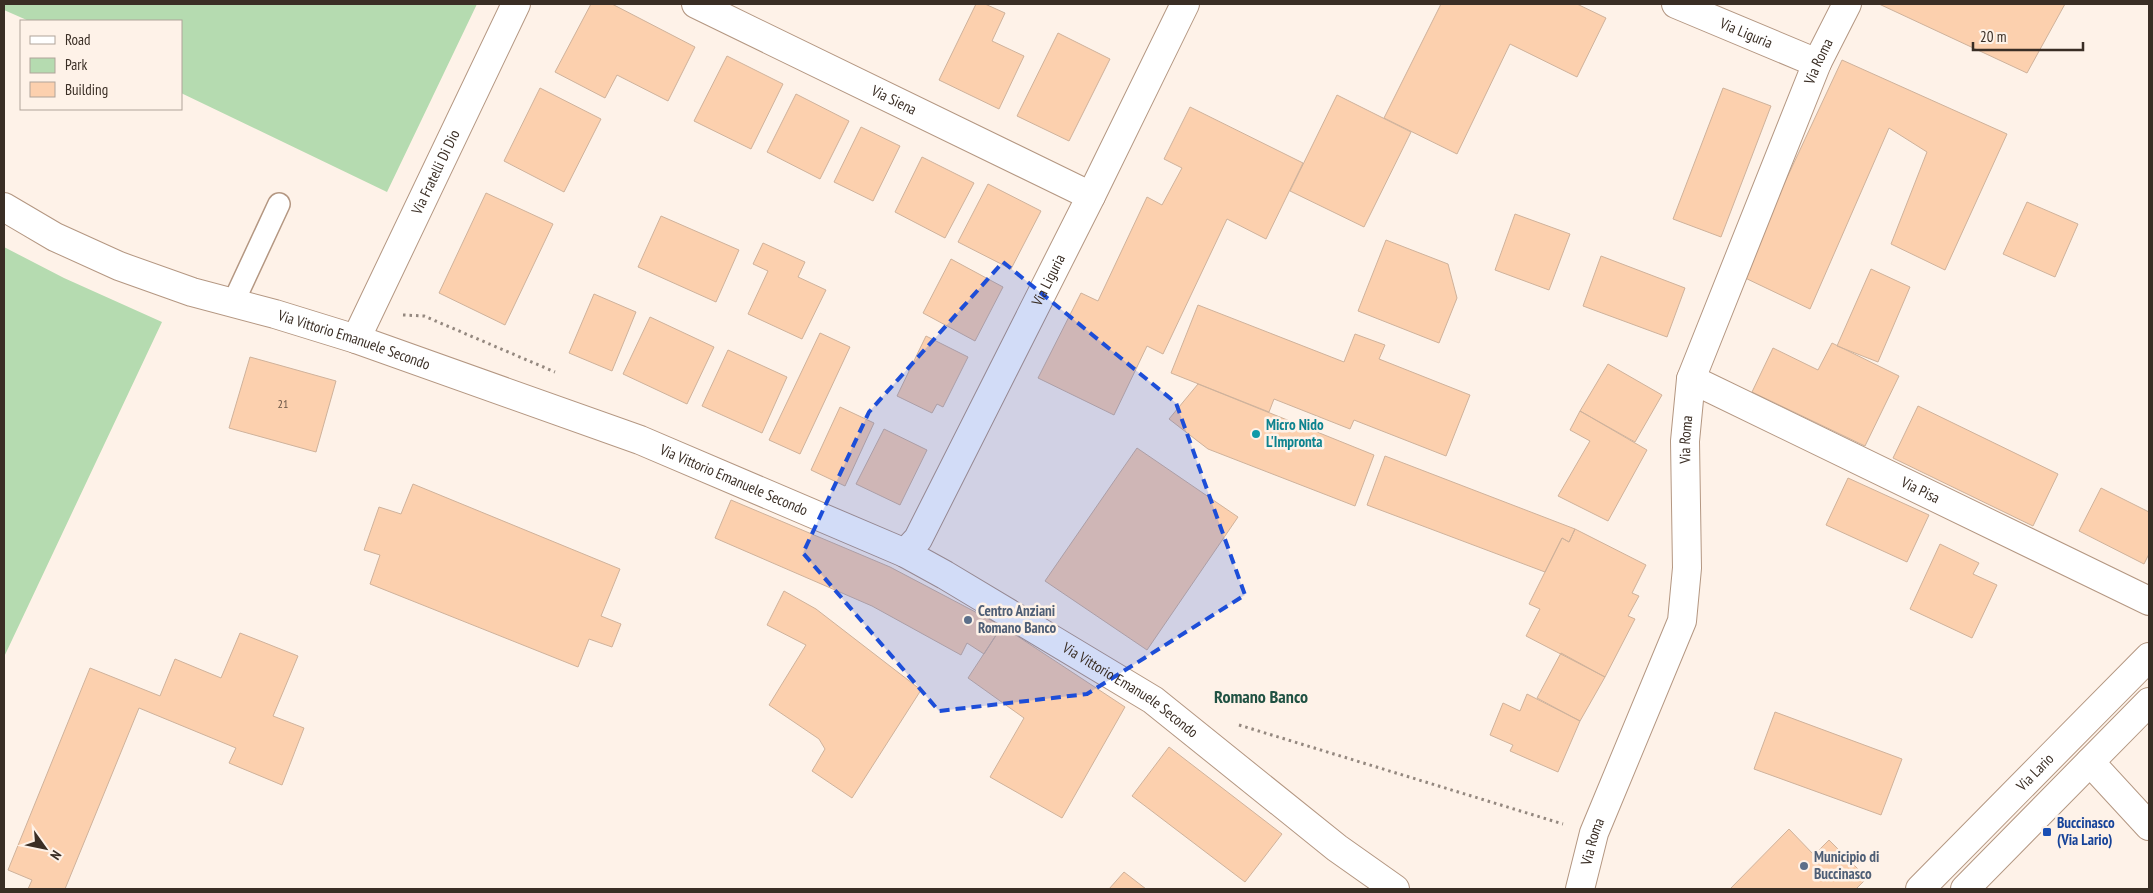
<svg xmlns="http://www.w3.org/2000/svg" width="2153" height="893" font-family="'PT Sans Narrow',sans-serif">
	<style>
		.green { fill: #b5dbb0 }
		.building { fill: #fcd0ae; stroke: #cfb29b }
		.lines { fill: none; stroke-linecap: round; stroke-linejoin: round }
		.lane-casing { stroke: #b49782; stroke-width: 24 }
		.street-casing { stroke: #b49782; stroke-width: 30 }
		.path { stroke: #94887f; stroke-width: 3; stroke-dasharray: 2.5 4; stroke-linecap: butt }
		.lane { stroke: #fff; stroke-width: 21 }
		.street { stroke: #fff; stroke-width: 28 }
		.marked { fill: #1d4ed8; fill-opacity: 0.2; stroke: #1d4ed8; stroke-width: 4; stroke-dasharray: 10 6; stroke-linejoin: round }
		.culture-dot { fill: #0f9aa8; stroke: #fef2e8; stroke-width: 2 }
		.service-dot { fill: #5c6f8a; stroke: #fef2e8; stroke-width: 2 }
		.transit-dot { fill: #1a4fb4; stroke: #fef2e8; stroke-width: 2 }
		.labels { text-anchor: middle; stroke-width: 5; stroke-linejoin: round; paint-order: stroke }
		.number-label { font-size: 12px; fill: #6a5647 }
		.street-label { font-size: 15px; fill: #3a2e25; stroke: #fef2e8 }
		.culture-label { font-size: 15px; font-weight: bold; fill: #0d838f; stroke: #fef2e8; text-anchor: start }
		.service-label { font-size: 15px; font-weight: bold; fill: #4e5e75; stroke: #fef2e8; text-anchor: start }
		.transit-label { font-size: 15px; font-weight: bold; fill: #164399; stroke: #fef2e8; text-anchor: start }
		.quarter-label { font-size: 18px; font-weight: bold; fill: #1f5142; stroke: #fef2e8 }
	</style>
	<rect width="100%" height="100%" fill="#fef2e8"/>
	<path class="green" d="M4,4H477L387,192L181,93V21H29L4,10Z
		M4,247L64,278L162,322L4,657Z"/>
	<path class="building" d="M591,4H612L695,47L668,101L617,75L605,98L555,72Z
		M976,4H985L1005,13L992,41L1024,56L999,109L939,80Z
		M1441,4H1577L1606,18L1577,77L1510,44L1457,154L1384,118Z
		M1879,4H2065L2027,73Z
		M1058,33L1110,59L1069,141L1017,116Z
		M727,56L783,84L751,149L694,121Z
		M1842,60L2007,134L1945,270L1891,244L1927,152L1889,128L1810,309L1741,276Z
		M540,88L601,119L564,192L504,161Z
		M1723,88L1771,106L1721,237L1673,219Z
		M796,94L849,121L820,179L767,152Z
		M1337,95L1411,132L1364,227L1290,191Z
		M1190,107L1303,163L1266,239L1227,219L1163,354L1147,346L1114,415L1038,378L1081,293L1098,301L1147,197L1162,205L1182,168L1164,159Z
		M861,127L900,146L873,201L834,182Z
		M922,157L974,183L945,238L895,212Z
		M988,184L1041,211L1011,269L958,242Z
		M486,193L553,224L505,325L439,293Z
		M2027,202L2078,224L2055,277L2003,254Z
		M1515,214L1570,234L1549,290L1495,270Z
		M661,216L739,250L716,302L638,267Z
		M1386,240L1448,264L1457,298L1439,343L1358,311Z
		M763,243L805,262L798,277L826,290L802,339L748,314L768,271L753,264Z
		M1601,256L1685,288L1667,337L1583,306Z
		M951,259L1003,287L975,341L923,313Z
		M1871,269L1910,287L1878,362L1837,346Z
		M594,294L636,312L612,371L569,353Z
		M1198,305L1344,362L1355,334L1385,345L1379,359L1470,395L1446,456L1354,420L1350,429L1274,399L1269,412L1171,373Z
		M650,317L714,347L687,404L623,374Z
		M820,333L850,347L800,454L769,440Z
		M926,336L968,357L943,407L937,404L932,413L897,396Z
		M1832,343L1899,376L1865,446L1752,392L1773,348L1818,370Z
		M728,350L787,377L762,433L702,406Z
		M250,357L336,381L316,452L229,428Z
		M1608,364L1662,395L1635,442L1580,411Z
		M1198,384L1374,455L1355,506L1208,449L1169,419Z
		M1918,406L2058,474L2033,526L1893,458Z
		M840,407L874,423L845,486L811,470Z
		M1580,411L1647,450L1608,521L1558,496L1590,441L1570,430Z
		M884,429L927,450L900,505L856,484Z
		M1137,448L1238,517L1147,650L1045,581Z
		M1385,456L1575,529L1569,542L1562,538L1545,572L1367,505Z
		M1848,478L1929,515L1907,562L1826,525Z
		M413,484L620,569L601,616L621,624L612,647L589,639L578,667L370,584L380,555L364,550L379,507L401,514Z
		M2101,488L2149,512V554L2144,564L2079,531Z
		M731,500L890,567L1002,626L984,654L967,643L961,655L872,606L715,538Z
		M1575,529L1646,565L1632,593L1639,596L1628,616L1635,619L1605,677L1526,636L1540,609L1529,604L1562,538L1569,542Z
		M1940,544L1979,563L1973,574L1997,585L1972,638L1910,609Z
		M784,591L816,609L921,690L852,798L812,771L825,749L819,739L769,705L806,645L767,625Z
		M1002,626L1125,707L1062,818L990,777L1024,718L968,678Z
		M240,633L298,656L273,716L304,728L282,785L229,763L236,748L139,708L65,889H28L32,880L8,870L90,668L160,696L175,659L221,678Z
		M1561,653L1605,677L1580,721L1537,698Z
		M1527,694L1580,721L1558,772L1510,751L1513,745L1490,735L1503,703L1520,711Z
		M1775,712L1902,759L1881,815L1754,769Z
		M1169,747L1282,834L1245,882L1132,796Z
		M1789,829L1814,855L1829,840L1867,878L1856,889H1730Z
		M1124,872L1146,889H1109Z"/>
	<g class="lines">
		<g class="lane-casing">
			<path id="lane" d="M233,303L279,204"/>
		</g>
		<g class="street-casing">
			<g id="street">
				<path id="s1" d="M696,4L1091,196"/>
				<path id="s2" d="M1676,4L1817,63"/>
				<path id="s3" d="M4,207L55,237L119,266L192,292L275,314L356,339L640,440L905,553L945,575L1153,700L1337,848L1395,889"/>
				<path id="s4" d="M356,339L516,4"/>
				<path id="s5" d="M1691,379L2149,601"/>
				<path id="s6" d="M905,553L918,539L1091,196L1185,4"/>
				<path d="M2090,762L2149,826"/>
				<path id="s7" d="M1580,889L1594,833L1682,621L1687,568L1685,441L1691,379L1817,63L1847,4"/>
				<path id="s8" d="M1920,889L2149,657"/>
				<path d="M1965,889L2149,702"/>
			</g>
		</g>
		<path class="path" d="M403,315L424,316L555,372
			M1239,725L1563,824"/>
		<use href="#lane" class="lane"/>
		<use href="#street" class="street"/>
	</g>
	<path class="marked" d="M1003,262L1176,403L1245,595L1087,694L939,711L803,553L869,412Z"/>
	<circle class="culture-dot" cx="1256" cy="434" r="5"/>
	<g class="service-dot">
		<circle cx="968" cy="620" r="5"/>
		<circle cx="1804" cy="866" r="5"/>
	</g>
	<rect class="transit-dot" x="2042" y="827" width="10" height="10" rx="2.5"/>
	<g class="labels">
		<g class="number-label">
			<text x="283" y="408">21</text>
		</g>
		<g class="street-label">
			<text dy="5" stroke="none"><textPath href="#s2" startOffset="76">Via Liguria</textPath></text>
			<text dy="5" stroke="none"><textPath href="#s7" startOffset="872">Via Roma</textPath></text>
			<text dy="5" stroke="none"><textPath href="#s1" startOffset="220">Via Siena</textPath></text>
			<text dy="5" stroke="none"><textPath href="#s4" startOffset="185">Via Fratelli Di Dio</textPath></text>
			<text dy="5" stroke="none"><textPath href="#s6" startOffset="309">Via Liguria</textPath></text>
			<text dy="5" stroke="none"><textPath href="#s3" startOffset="376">Via Vittorio Emanuele Secondo</textPath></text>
			<text dy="5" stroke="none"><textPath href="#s7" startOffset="469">Via Roma</textPath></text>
			<text dy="5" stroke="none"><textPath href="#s3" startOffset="781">Via Vittorio Emanuele Secondo</textPath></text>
			<text dy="5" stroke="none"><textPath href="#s5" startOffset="255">Via Pisa</textPath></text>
			<text dy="5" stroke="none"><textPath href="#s3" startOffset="1231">Via Vittorio Emanuele Secondo</textPath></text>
			<text dy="5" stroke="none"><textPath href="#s8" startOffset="164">Via Lario</textPath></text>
			<text dy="5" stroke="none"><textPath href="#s7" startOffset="49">Via Roma</textPath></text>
		</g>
		<g class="culture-label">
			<text x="1266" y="430">Micro Nido<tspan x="1266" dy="17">L'Impronta</tspan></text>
		</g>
		<g class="service-label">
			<text x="978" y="616">Centro Anziani<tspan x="978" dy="17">Romano Banco</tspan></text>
			<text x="1814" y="862">Municipio di<tspan x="1814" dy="17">Buccinasco</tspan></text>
		</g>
		<g class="transit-label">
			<text x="2057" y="828">Buccinasco<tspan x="2057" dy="17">(Via Lario)</tspan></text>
		</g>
		<g class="quarter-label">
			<text x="1261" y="703">Romano Banco</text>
		</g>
	</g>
	<rect width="2153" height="893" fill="none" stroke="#3a2e25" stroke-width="10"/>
	<rect x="20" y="20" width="162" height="90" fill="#fef2e8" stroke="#b0a49a"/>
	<rect x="30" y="36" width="25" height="8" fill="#ffffff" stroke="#b0a49a"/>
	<text x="65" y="45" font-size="15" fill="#3a2e25">Road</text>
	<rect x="30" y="58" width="25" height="15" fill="#b5dbb0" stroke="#b0a49a"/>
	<text x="65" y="70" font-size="15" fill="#3a2e25">Park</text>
	<rect x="30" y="82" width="25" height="15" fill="#fcd0ae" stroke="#b0a49a"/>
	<text x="65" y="95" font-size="15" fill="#3a2e25">Building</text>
	<g transform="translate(45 848) rotate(123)" stroke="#fef2e8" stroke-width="4" paint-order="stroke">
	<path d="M0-4L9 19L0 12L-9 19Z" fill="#3a2e25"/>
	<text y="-8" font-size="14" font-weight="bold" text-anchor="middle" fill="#3a2e25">N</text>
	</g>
	<path d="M1973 42v8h110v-8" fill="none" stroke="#3a2e25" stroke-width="2.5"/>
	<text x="1980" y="42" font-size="15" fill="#3a2e25" stroke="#fef2e8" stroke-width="4" paint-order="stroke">20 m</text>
</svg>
